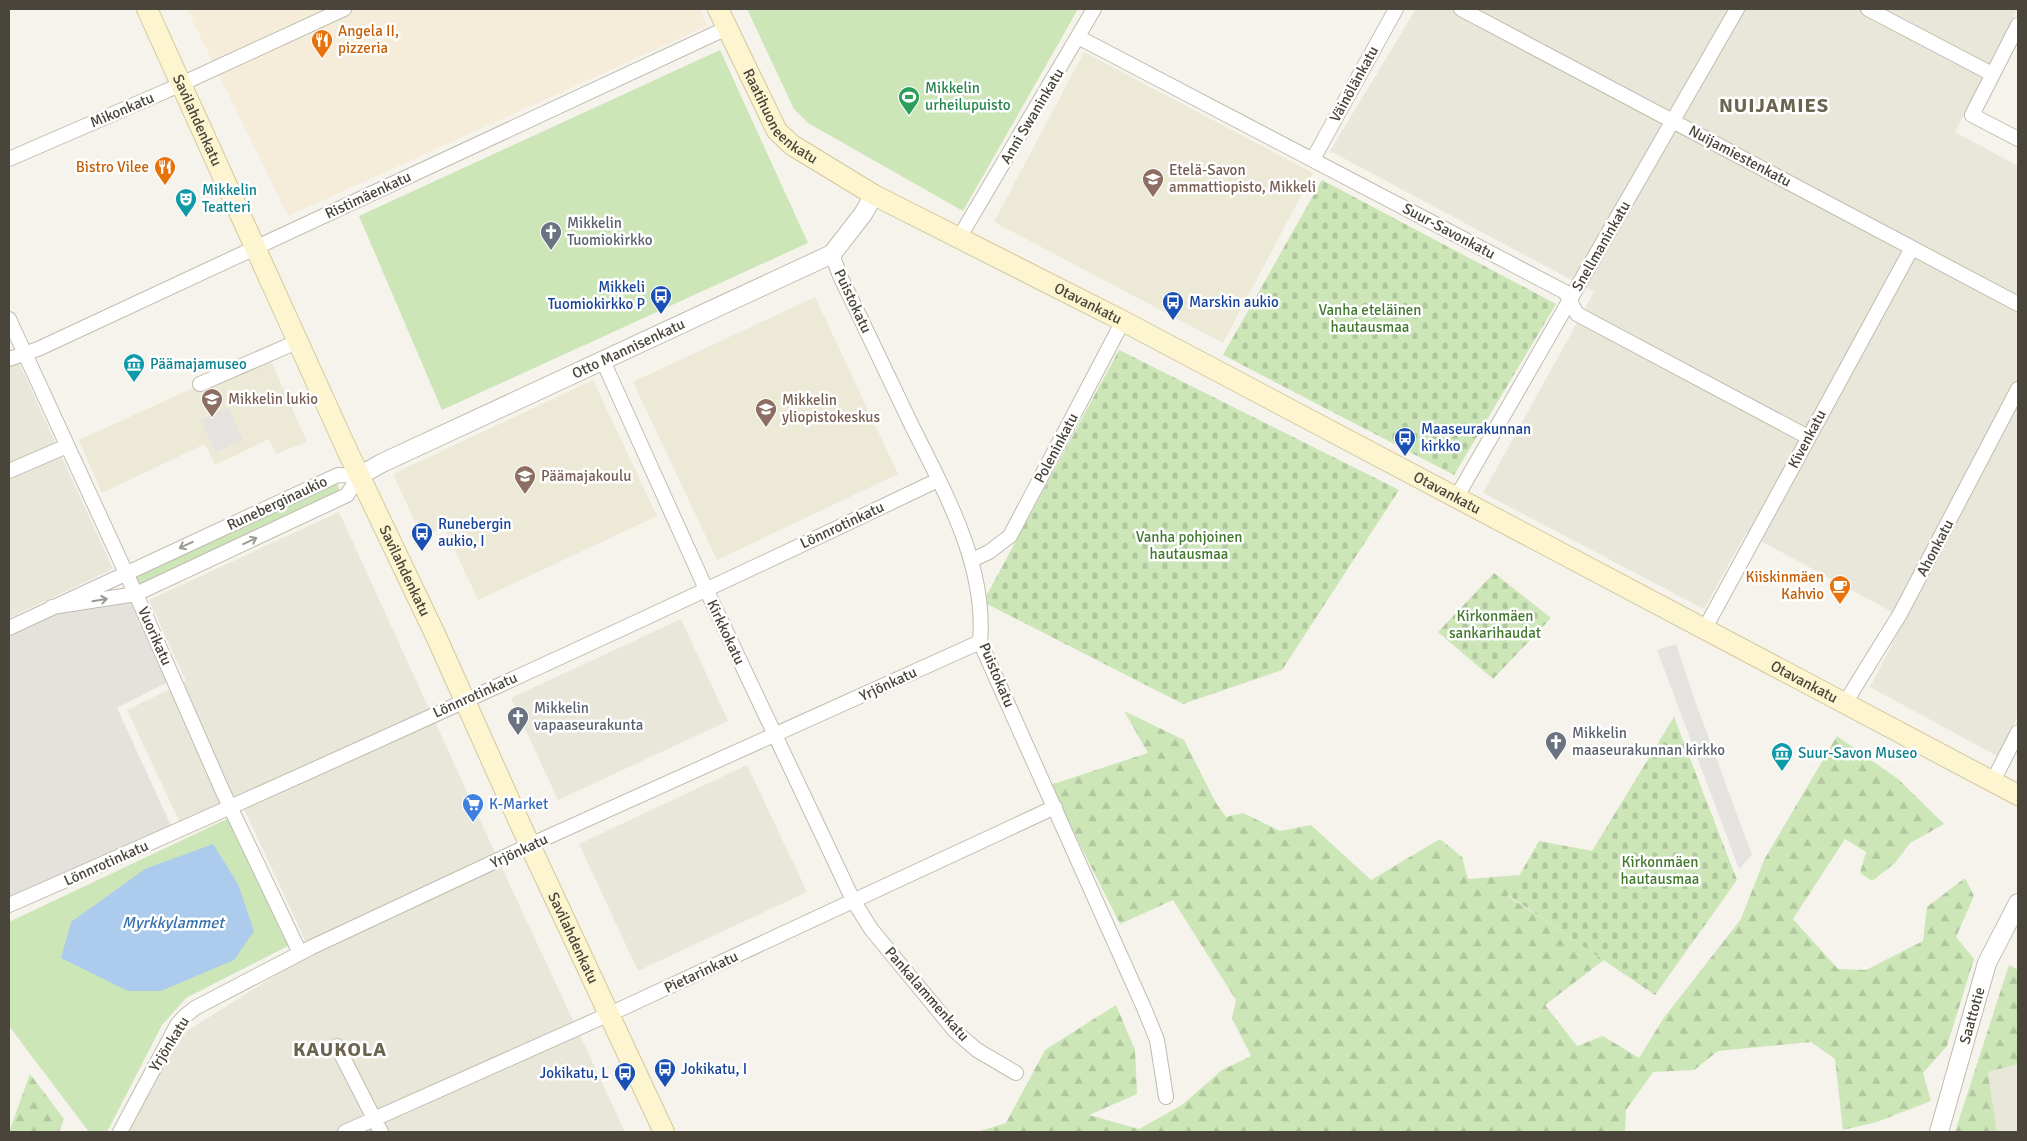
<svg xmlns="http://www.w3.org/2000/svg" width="2027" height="1141" font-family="Signika,sans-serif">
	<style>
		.residential { fill: #e9e6da }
		.commercial { fill: #f5ecd9 }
		.industrial { fill: #e5e2dd }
		.education { fill: #ede9d7 }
		.forest { fill: url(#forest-firs) }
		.cemetery { fill: url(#cemetery-stones) }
		.park { fill: #cce6b8 }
		.parking { fill: #e4e3e0 }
		.water { fill: #adcced }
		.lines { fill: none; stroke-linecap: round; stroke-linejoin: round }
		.minor-casing { stroke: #c0bcaf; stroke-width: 16 }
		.tertiary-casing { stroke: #c0bcaf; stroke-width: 20 }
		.secondary-casing { stroke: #d2c99e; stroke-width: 22 }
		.minor { stroke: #fff; stroke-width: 14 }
		.tertiary { stroke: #fff; stroke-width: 18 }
		.secondary { stroke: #fcf5cf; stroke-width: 20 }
		.oneway { stroke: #9b9993 }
		.labels { text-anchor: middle; stroke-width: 5; stroke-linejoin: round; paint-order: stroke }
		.food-label { font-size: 15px; fill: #c56008; stroke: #fff; text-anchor: end }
		.street-label { font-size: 15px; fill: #49453a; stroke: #fff }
		.leisure-label { font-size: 15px; fill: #27864d; stroke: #fff; text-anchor: start }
		.education-label { font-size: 15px; fill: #785e54; stroke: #fff; text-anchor: start }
		.culture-label { font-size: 15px; fill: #0d838f; stroke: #fff; text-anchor: start }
		.worship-label { font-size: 15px; fill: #5b616d; stroke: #fff; text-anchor: start }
		.transit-label { font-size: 15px; fill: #164399; stroke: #fff; text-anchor: start }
		.park-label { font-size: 15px; fill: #43792f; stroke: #fff }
		.shop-label { font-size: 15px; fill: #366cbe; stroke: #fff; text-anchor: start }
		.water-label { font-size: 16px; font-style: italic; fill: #3871b0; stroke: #fff }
		.district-label { font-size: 20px; font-weight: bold; letter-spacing: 1px; fill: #6b6451; stroke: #fff }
	</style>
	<defs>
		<pattern id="forest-firs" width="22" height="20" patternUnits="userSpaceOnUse" patternTransform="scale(1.25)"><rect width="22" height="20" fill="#cce6b8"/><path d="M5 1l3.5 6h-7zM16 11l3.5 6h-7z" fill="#b1c79f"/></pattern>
		<pattern id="cemetery-stones" width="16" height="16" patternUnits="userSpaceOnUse" patternTransform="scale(1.25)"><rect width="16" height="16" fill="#cce6b8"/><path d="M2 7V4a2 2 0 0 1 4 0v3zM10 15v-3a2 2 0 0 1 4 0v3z" fill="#b1c79f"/></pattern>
	</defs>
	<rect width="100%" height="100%" fill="#f5f3ec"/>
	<path class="residential" d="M1416,9H2018L1955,132L2018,166V716L1997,756L1870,687L1905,619L1746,533L1704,609L1483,493L1594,292L1330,151Z
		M19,363L113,569L9,618V366Z
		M339,512L501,866L625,1132H123L132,1120L179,1036L311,953L239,798L181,825L127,710L186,681L149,600Z
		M681,619L728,721L558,800L511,698Z
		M747,765L807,892L638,971L579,844Z
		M2018,1064V1132H1997L1988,1072Z"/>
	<path class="commercial" d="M187,9H699L707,26L288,216Z"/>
	<path class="industrial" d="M131,601L168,682L117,708L173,830L9,906V635L53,614Z"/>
	<path class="education" d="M1084,52L1313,173L1223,343L994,222Z
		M815,297L898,474L717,560L633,382Z
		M268,354L307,442L276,454L269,439L215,465L205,444L102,493L79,440Z
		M593,380L657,516L478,600L444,527L422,537L393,474Z"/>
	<path class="forest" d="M1124,711L1184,740L1216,803L1226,817L1243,813L1280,831L1311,825L1371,880L1440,839L1462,857L1468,879L1519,875L1508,896L1604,960L1545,1005L1577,1046L1603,1036L1639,1058L1663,1019L1741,919L1764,860L1837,736L1898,779L1944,824L1910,843L1895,863L1872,881L1860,873L1866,852L1845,839L1793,919L1838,969L1866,970L1923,941L1927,907L1965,878L1974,896L1956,937L1974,959L1947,1046L1923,1073L1931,1101L1877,1122L1843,1130L1835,1059L1811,1042L1718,1051L1694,1070L1653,1072L1626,1110L1625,1132H977L1006,1123L1045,1050L1116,1005L1135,1050L1137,1094L1089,1115L1139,1129L1182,1105L1222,1070L1251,1056L1232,1018L1236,1000L1173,900L1120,924L1050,785L1148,753Z
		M2009,965L2018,970V1064L1988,1072L1997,1132H1955Z
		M30,1074L64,1119L59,1132H9Z"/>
	<path class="cemetery" d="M1322,180L1556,304L1454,475L1223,355Z
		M1119,350L1399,490L1282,670L1183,704L983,602Z
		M1494,573L1551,618L1493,679L1438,632Z
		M1674,717L1737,880L1655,995L1508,895L1539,841L1592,851Z"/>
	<path class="park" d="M747,9H1078L963,211L808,123L794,109Z
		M720,50L808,243L442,410L359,216Z
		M335,479L342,495L136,591L129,575Z
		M229,818L290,945L186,998L162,1025L107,1132H89L9,1026V922Z"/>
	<path class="parking" d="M228,407L243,440L215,452L201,420Z
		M1676,644L1694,698L1752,855L1739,869L1657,650Z"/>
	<path class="water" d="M213,844L238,884L254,931L234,960L161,991H128L61,958L71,922L145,869Z"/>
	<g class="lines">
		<g class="minor-casing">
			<path id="minor" d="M1461,9L2018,304
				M1868,9L1992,74
				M2018,25L1972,115L2018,139
				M1078,37L1565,292L1577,314L1808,437
				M9,159L166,91L344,9
				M1313,159L1396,9
				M959,238L1094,9
				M832,254L840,276C864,325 887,374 911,424C944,491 987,565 980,642L1144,1008L1157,1040L1166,1097
				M9,319L144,612L223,792L300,953
				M9,359L38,349L727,28
				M603,361L706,589L853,900L871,929L955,1031L977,1050L1016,1073
				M200,384L299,341
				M9,471L67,446
				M1456,498L1737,9
				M972,560L989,552L1010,536L1123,321
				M9,628L338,475L359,476L347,495L136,594L52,607
				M1704,630L1912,248
				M1845,703L1900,614L2018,389
				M1993,781L2018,732
				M9,905C321,768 631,627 938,480
				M337,1046L381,1132
				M120,1132L177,1025L185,1016L195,1008L312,947L530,845L980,642
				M345,1132L625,1007L1055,807"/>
		</g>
		<g class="tertiary-casing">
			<g id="tertiary">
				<path id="s1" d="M359,476L382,463L832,254L863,214L874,195"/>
				<path id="s2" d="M1939,1132L1987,963L2018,903"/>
			</g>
		</g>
		<g class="secondary-casing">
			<g id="secondary">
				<path id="s3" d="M147,9L347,450L435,634L521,826L664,1132"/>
				<path id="s4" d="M718,9L777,131L792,145L874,195L1123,321L2018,795"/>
			</g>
		</g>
		<use href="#minor" class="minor"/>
		<use href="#tertiary" class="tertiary"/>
		<use href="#secondary" class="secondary"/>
	</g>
	<defs><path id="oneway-shaft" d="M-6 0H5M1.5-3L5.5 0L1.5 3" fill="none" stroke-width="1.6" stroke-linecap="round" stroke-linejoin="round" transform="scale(1.25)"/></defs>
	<g class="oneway">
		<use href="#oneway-shaft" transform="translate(250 541) rotate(-25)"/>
		<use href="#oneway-shaft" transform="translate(186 545) rotate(155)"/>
		<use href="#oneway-shaft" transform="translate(100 600) rotate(-9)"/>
	</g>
	<defs>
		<g id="restaurant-pin" transform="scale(1.125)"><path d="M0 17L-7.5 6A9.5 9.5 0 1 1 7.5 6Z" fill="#e8710a" stroke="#fff"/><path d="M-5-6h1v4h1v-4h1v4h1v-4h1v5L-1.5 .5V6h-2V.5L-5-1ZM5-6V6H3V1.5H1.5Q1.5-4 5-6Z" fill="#fff"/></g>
		<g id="stadium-pin" transform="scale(1.125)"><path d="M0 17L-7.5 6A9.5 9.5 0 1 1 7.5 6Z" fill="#2e9e5b" stroke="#fff"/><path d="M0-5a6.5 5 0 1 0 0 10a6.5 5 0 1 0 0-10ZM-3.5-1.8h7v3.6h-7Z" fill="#fff"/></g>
		<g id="school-pin" transform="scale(1.125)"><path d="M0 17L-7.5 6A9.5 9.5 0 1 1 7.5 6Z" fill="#8d6e63" stroke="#fff"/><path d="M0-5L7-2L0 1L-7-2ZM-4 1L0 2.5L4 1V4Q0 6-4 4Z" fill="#fff"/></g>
		<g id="theatre-pin" transform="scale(1.125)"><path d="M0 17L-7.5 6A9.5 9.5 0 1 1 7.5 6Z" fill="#0f9aa8" stroke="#fff"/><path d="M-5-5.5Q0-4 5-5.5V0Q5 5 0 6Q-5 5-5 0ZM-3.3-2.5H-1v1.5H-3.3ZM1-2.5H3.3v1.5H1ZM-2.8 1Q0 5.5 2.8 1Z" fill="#fff"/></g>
		<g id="church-pin" transform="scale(1.125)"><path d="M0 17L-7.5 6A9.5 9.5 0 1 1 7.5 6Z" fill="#6b7280" stroke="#fff"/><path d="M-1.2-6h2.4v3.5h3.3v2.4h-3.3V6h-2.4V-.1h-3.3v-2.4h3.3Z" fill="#fff"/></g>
		<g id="bus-pin" transform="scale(1.125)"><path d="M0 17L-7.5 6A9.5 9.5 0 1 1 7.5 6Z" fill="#1a4fb4" stroke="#fff"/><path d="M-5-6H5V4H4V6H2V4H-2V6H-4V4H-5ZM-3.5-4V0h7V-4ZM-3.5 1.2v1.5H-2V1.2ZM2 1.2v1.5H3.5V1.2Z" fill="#fff"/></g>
		<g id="museum-pin" transform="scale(1.125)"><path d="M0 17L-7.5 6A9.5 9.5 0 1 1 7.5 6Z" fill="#0f9aa8" stroke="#fff"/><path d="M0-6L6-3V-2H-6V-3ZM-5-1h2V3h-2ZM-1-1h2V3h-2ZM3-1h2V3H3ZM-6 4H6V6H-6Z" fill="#fff"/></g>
		<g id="university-pin" transform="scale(1.125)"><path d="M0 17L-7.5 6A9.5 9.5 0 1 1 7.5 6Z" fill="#8d6e63" stroke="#fff"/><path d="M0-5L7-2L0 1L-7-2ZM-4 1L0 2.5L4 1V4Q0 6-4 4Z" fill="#fff"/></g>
		<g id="cafe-pin" transform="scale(1.125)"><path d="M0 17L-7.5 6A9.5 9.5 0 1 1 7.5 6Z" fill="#e8710a" stroke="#fff"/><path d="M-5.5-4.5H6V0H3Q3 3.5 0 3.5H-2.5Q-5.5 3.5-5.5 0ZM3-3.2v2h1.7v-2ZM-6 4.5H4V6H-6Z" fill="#fff"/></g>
		<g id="supermarket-pin" transform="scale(1.125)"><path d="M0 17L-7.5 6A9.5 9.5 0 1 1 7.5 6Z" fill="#3f7fe0" stroke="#fff"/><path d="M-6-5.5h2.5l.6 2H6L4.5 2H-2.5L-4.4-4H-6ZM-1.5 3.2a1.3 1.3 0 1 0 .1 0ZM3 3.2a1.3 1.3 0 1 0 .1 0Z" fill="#fff"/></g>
	</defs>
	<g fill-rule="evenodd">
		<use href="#restaurant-pin" x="322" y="40"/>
		<use href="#stadium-pin" x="909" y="97"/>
		<use href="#restaurant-pin" x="165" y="167"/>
		<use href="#school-pin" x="1153" y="179"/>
		<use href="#theatre-pin" x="186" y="199"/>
		<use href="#church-pin" x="551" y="232"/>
		<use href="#bus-pin" x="661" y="296"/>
		<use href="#bus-pin" x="1173" y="302"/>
		<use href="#museum-pin" x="134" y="364"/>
		<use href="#school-pin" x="212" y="399"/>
		<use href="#university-pin" x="766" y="409"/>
		<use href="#bus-pin" x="1405" y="438"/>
		<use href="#school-pin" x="525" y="476"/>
		<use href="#bus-pin" x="422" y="533"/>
		<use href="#cafe-pin" x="1840" y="586"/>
		<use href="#church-pin" x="518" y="717"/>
		<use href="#church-pin" x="1556" y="742"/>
		<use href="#museum-pin" x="1782" y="753"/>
		<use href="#supermarket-pin" x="473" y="804"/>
		<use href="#bus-pin" x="665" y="1069"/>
		<use href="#bus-pin" x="625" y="1073"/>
	</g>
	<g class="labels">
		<g class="food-label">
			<text x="338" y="36" text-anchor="start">Angela II,<tspan x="338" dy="17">pizzeria</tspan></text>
			<text x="149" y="172">Bistro Vilee</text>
			<text x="1824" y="582">Kiiskinmäen<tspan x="1824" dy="17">Kahvio</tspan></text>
		</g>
		<g class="street-label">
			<text transform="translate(1354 84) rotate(-61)" y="5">Väinölänkatu</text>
			<text transform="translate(122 110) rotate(-23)" y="5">Mikonkatu</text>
			<text dy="5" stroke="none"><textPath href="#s4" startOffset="126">Raatihuoneenkatu</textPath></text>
			<text transform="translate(1032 116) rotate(-59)" y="5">Anni Swaninkatu</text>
			<text dy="5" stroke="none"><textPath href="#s3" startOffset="122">Savilahdenkatu</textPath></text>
			<text transform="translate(1740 156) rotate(28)" y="5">Nuijamiestenkatu</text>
			<text transform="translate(368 195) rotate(-25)" y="5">Ristimäenkatu</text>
			<text transform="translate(1449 231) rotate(28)" y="5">Suur-Savonkatu</text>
			<text transform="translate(1601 246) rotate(-60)" y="5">Snellmaninkatu</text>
			<text transform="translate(853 301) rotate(65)" y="5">Puistokatu</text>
			<text dy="5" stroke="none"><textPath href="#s4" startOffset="492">Otavankatu</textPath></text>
			<text dy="5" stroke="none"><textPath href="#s1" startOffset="298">Otto Mannisenkatu</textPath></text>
			<text transform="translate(1807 439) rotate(-62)" y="5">Kivenkatu</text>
			<text transform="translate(1056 448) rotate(-62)" y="5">Poleninkatu</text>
			<text dy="5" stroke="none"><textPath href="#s4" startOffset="898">Otavankatu</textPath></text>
			<text transform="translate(277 503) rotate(-25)" y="5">Runeberginaukio</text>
			<text transform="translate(842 525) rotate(-25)" y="5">Lönnrotinkatu</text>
			<text transform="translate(1935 548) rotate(-62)" y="5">Ahonkatu</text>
			<text dy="5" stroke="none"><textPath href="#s3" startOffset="618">Savilahdenkatu</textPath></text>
			<text transform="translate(726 632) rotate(65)" y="5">Kirkkokatu</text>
			<text transform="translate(155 636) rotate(66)" y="5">Vuorikatu</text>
			<text transform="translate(997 675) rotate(67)" y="5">Puistokatu</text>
			<text dy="5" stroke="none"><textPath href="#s4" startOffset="1302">Otavankatu</textPath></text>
			<text transform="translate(888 684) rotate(-25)" y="5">Yrjönkatu</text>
			<text transform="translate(475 695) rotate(-24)" y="5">Lönnrotinkatu</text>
			<text transform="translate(519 851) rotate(-25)" y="5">Yrjönkatu</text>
			<text transform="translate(106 863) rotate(-24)" y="5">Lönnrotinkatu</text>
			<text dy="5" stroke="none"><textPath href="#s3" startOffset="1022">Savilahdenkatu</textPath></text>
			<text transform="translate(701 972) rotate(-25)" y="5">Pietarinkatu</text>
			<text transform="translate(927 994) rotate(49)" y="5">Pankalammenkatu</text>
			<text dy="5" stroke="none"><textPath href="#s2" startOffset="121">Saattotie</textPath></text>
			<text transform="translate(169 1044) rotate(-58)" y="5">Yrjönkatu</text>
		</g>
		<g class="leisure-label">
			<text x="925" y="93">Mikkelin<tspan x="925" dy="17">urheilupuisto</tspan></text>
		</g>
		<g class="education-label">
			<text x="1169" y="175">Etelä-Savon<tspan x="1169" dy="17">ammattiopisto, Mikkeli</tspan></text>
			<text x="228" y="404">Mikkelin lukio</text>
			<text x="782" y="405">Mikkelin<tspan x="782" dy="17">yliopistokeskus</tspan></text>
			<text x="541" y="481">Päämajakoulu</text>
		</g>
		<g class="culture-label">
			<text x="202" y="195">Mikkelin<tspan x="202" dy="17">Teatteri</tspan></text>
			<text x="150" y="369">Päämajamuseo</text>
			<text x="1798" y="758">Suur-Savon Museo</text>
		</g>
		<g class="worship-label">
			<text x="567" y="228">Mikkelin<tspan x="567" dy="17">Tuomiokirkko</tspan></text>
			<text x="534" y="713">Mikkelin<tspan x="534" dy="17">vapaaseurakunta</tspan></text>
			<text x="1572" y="738">Mikkelin<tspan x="1572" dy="17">maaseurakunnan kirkko</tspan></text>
		</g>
		<g class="transit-label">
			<text x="645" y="292" text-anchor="end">Mikkeli<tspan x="645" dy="17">Tuomiokirkko P</tspan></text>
			<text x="1189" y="307">Marskin aukio</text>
			<text x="1421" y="434">Maaseurakunnan<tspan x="1421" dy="17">kirkko</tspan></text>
			<text x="438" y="529">Runebergin<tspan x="438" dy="17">aukio, I</tspan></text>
			<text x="681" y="1074">Jokikatu, I</text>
			<text x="609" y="1078" text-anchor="end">Jokikatu, L</text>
		</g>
		<g class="park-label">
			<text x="1370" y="315">Vanha eteläinen<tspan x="1370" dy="17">hautausmaa</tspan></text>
			<text x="1189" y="542">Vanha pohjoinen<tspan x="1189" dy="17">hautausmaa</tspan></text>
			<text x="1495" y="621">Kirkonmäen<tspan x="1495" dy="17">sankarihaudat</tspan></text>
			<text x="1660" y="867">Kirkonmäen<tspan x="1660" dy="17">hautausmaa</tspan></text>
		</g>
		<g class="shop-label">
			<text x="489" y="809">K-Market</text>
		</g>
		<g class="water-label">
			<text x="173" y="928">Myrkkylammet</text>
		</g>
		<g class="district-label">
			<text x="1774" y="112">NUIJAMIES</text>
			<text x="340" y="1056">KAUKOLA</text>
		</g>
	</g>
	<rect width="2027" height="1141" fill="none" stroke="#49453a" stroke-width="20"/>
</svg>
